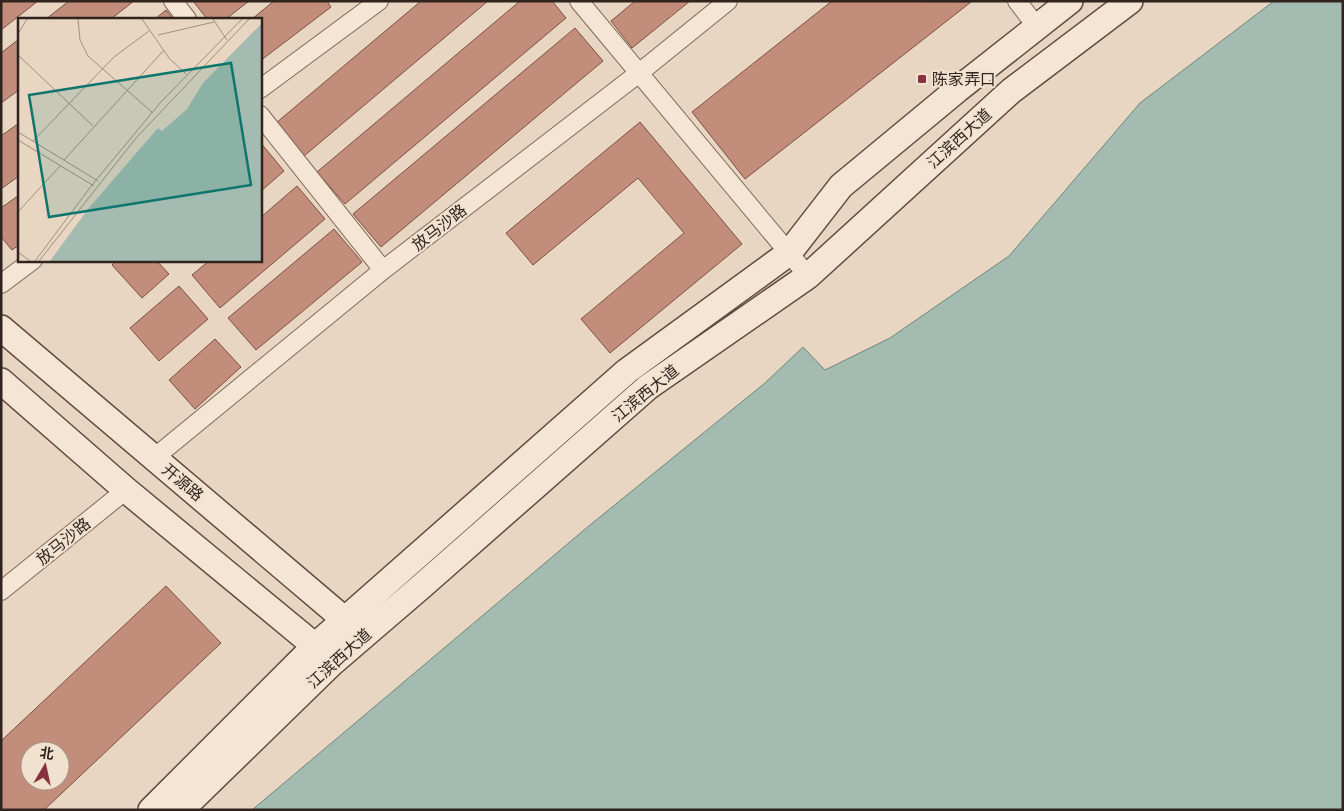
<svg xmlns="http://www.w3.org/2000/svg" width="1344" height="811" font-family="'Times New Roman','Noto Sans SC',serif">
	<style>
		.water { fill: #a3bbb0; stroke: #6c887c }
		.building { fill: #c38d7b; stroke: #7c5043; fill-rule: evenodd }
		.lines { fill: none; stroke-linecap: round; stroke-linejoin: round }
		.minor-casing { stroke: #80685b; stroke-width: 20 }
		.secondary-casing { stroke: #624a3e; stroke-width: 28 }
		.minor { stroke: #f4e5d4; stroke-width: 18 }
		.secondary { stroke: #f4e5d4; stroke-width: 25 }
		.poi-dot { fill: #883141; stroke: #f1e2d0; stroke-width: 2 }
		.labels { text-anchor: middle; stroke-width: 4; stroke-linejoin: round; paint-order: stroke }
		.poi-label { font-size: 16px; fill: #31241e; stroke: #f1e2d0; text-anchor: start }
		.street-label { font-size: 16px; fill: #31241e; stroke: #f1e2d0 }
		.inset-road { fill: none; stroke: #9f8f80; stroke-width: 1 }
		.view { fill: #0f766e; fill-opacity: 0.15; stroke: #0f766e; stroke-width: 2.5 }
		.inset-edge { fill: none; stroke: #31241e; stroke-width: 2.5 }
	</style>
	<rect width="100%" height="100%" fill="#e8d6c2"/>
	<path class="water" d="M1274,1H1343V810H252L590,525L765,383L803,347L825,370L890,338L1009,256L1140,103Z"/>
	<path class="building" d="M1,1H38L1,30Z
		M69,1H134L111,19H46Z
		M193,1H249L226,19H207Z
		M274,1H327L331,7L260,61V19H252Z
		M421,1H488L304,156L276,123Z
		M520,1H552L566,18L345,204L317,172Z
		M635,1H690L632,48L611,21Z
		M832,1L971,2L745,179L692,112Z
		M166,10L173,19H155Z
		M575,28L603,61L381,247L353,214Z
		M19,39V90L1,103V53Z
		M640,122L742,244L610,353L581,319L684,233L638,178L533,265L506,233Z
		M19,123V176L1,189V136Z
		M260,142L284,171L260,192Z
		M297,186L325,219L220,308L192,275L210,260H260V218Z
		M19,195V245L12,250L1,237V208Z
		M334,229L362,262L256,350L228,318Z
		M117,260H156L169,274L142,298L112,265Z
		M179,286L208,319L159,361L130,328Z
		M215,339L241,367L195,409L169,380Z
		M166,586L221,643L44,810H1V741ZM30,751H60V781H30Z"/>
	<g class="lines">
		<g class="minor-casing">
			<path id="minor" d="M173,1L187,19
				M579,1L808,276
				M1017,1L1037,27
				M260,89L379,1
				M260,115L383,270
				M1,284L33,260
				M154,458L383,270L639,73L728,1
				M1,591L126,490"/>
		</g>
		<g class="secondary-casing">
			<path id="secondary" d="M1,328L358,631
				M1,381L126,490L315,646L326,659
				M151,810L315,646L627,371L789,253L841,186L957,90L1070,1
				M181,810L331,664L423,585L648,387L808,276L1011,91L1130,1"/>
		</g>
		<use href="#minor" class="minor"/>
		<use href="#secondary" class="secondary"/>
	</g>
	<rect class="poi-dot" x="917" y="74" width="10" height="10" rx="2.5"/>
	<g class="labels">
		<g class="poi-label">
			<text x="932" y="85">陈家弄口</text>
		</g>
		<g class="street-label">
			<text transform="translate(959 138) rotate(-42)" y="6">江滨西大道</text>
			<text transform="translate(439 227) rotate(-38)" y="6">放马沙路</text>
			<text transform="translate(645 393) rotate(-39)" y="6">江滨西大道</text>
			<text transform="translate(183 482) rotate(40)" y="6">开源路</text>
			<text transform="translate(63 541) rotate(-39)" y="6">放马沙路</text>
			<text transform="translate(339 658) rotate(-42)" y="6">江滨西大道</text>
		</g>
	</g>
	<g transform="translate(18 18)">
		<rect width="244" height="244" fill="#e8d6c2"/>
		<path d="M244,5V243H32L70,191L140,110L144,113L169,91L185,65Z" fill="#a3bbb0"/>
		<path class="inset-road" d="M60,1L62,22L70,38L135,95M124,1L151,40L168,56M195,1L209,22M0,16L9,1M140,17L196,4M0,37L75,108M0,114L80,163M0,122L76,168M15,123L96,39L131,13M46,142L146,32M0,194L42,148M0,234L12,243M17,243L74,167L142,85L224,1M21,243L118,120L231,1"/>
		<path class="view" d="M213,45L233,167L31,199L11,77Z"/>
		<rect width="244" height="244" class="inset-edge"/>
	</g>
	<rect width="1344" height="811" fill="none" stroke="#31241e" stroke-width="5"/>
	<g transform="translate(45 766) rotate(9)"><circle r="24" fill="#f1e2d0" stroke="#a49689"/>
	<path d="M0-4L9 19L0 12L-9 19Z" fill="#883141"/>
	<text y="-8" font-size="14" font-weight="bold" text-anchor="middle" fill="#31241e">北</text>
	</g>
</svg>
